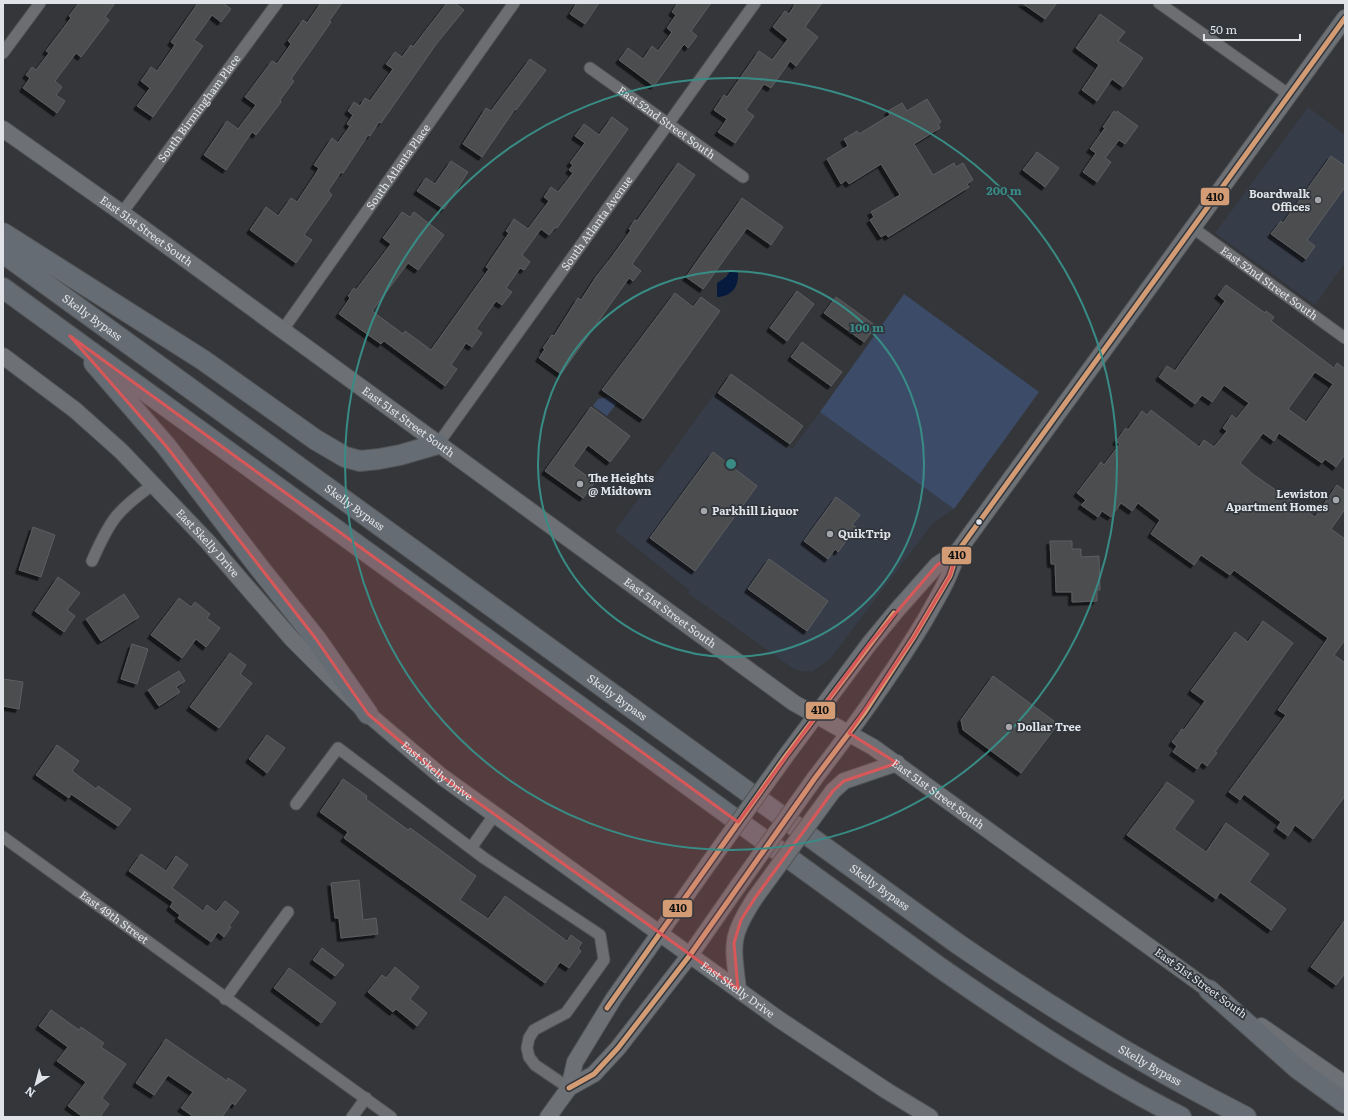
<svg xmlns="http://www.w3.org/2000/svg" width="1348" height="1120" font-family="Literata,serif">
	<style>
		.built { fill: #363c48 }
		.green { fill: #3c4c68 }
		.water { fill: #061a3e }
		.building { fill: #4b4d4f; stroke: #5c5e61; fill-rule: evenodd; filter: url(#shadow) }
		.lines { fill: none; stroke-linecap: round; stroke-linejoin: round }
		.street-casing { stroke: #505254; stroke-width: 13 }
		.secondary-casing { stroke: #505254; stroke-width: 18 }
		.highway-casing { stroke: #505254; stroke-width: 22 }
		.street { stroke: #6c6e71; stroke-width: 11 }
		.secondary { stroke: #6d7175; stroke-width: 16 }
		.highway { stroke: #666c74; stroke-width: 20 }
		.secondary-bridge-casing { stroke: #505254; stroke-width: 18; stroke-linecap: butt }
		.secondary-bridge { stroke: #6d7175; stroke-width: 16 }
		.bus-1-casing { stroke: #31353c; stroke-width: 8 }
		.bus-1 { stroke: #d39c74; stroke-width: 5 }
		.marked { fill: #d85758; fill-opacity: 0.2; stroke: #d85758; stroke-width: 3; stroke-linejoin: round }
		.ring { fill: none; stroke: #398c86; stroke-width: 2 }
		.poi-dot { fill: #a4a6aa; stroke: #31353c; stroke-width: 1.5 }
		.bus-dot { fill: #e0e3e7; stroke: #31353c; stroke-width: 1.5 }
		.labels { text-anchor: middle; stroke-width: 3.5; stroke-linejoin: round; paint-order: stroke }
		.street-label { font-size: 11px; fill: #e0e3e7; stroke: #31353c }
		.poi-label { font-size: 11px; font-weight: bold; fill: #e0e3e7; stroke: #31353c; text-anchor: start }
		.centre { fill: #398c86; stroke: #31353c; stroke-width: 2 }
		.ring-label { font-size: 12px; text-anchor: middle; font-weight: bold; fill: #398c86; stroke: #31353c; stroke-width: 3.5; stroke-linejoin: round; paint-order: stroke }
		.line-badge { stroke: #31353c; stroke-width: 1.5 }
		.pale-badge-label { font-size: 11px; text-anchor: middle; font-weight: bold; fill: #111 }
	</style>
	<defs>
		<filter id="shadow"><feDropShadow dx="-3.5" dy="3.5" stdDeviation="0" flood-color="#0009"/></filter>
	</defs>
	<rect width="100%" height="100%" fill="#343639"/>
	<path class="built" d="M1308,107L1345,135V263L1315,305L1215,233Z
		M715,393L792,449L820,412L954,509L933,523L830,659L812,672L801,671L792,668L688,593L690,591L615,531Z"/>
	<path class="green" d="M904,294L1039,392L954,509L820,412Z
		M608,397L617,403L607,416L593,406L598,399Z"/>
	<path class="water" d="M730,271H735L738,273C739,288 730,297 717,297V283L726,277Z"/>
	<path class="building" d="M79,3H115L105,17L109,20L81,57L76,53L55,81L62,87L56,95L65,101L57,113L23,88L30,78L26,75L32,67L36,70L49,53L46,51L71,18L69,16Z
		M198,3H223L231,9L221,22L212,15L194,40L203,46L153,117L137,106L150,88L141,81L151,67L157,71L175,45L171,42Z
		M321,3H342L329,21L331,22L291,79L294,81L280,100L281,102L256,135L252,132L226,170L204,155L227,121L238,129L256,105L245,97L272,61L277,64L291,44L288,41L303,20L307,23Z
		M447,3H455L464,10L437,43L381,123L379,122L370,136L368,135L343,173L341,172L328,191L332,195L304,235L312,240L296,263L250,230L266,207L278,216L291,198L297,202L315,175L319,168L314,165L332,138L338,143L350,126L347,124L353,115L348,111L354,102L360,106L365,98L370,101L393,69L386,64L395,52L402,57L411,45L413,47Z
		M577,3H599L585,24L570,14Z
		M678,3H711L691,31L697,36L688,48L684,44L654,86L619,60L628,48L643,59L652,46L658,51L672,32L667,28L676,15L672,12Z
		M796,3H822L805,27L818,37L796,66L790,61L771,88L764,84L746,110L754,116L735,143L718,132L727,119L714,110L724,95L727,97L759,51L772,60L788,39L773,27L785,11L789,14Z
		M1022,3H1057L1045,19Z
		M1100,14L1125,32L1118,41L1143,58L1123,87L1112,79L1097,101L1082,90L1099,65L1076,48Z
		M530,59L546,70L516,110L515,109L482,157L463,144L486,108L491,111Z
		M927,99L941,122L938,124L940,128L914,144L933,175L954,163L956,167L963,163L973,180L967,184L969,187L888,237L886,234L881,237L870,220L874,217L871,212L900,195L881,164L849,184L846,180L841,184L827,159L848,146L844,139L857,131L859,134L890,115L888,111L902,103L907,111Z
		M1114,111L1116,113L1117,111L1138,126L1125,144L1119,140L1105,158L1111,162L1097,182L1083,172L1096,153L1090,149L1105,128L1103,127Z
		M612,117L628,129L557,228L556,227L549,235L541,229L522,255L530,262L524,270L520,268L506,288L512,292L502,305L496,301L476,329L482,333L472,347L466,343L451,365L457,369L445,386L384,341L381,344L339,314L350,298L348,296L354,288L356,290L391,244L383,238L402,212L410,217L414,212L444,235L418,270L408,263L372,311L403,334L405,331L431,350L489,269L486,267L509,233L506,231L514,219L528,229L549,201L544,197L551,187L558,192L573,173L569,170L573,165L570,163L585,143L575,136L584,124L599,135Z
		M1037,152L1059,168L1045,187L1023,170Z
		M1331,156L1345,166V187L1307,240L1315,246L1306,259L1271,234L1281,221L1283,223Z
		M451,161L468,172L444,209L417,191L426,178L435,184Z
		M678,163L695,175L632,264L641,271L633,281L629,278L561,374L539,358L545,349L543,348L552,335L554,336L578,298L581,300L596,277L611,258L631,230L629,229L635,220L637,221Z
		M742,198L783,227L771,245L747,228L703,289L686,277Z
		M1226,285L1265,313L1266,311L1274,317L1271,321L1334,368L1337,363L1345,369V454L1336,467L1325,459L1322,463L1279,433L1274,441L1263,433L1240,463L1254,475L1315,517L1337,485L1345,491V509L1331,529L1345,539V640L1334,655L1345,663V796L1313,839L1295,825L1288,836L1277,828L1281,822L1244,794L1240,800L1229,792L1286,715L1278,710L1328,638L1234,570L1230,575L1201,555L1194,565L1151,534L1160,520L1138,503L1132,511L1121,503L1111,517L1102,511L1098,517L1081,505L1086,500L1077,493L1101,462L1104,465L1120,444L1116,441L1126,428L1128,430L1142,411L1147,415L1151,410L1199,447L1204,440L1214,447L1227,431L1223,428L1232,415L1236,419L1249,403L1224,385L1212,402L1202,395L1195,404L1159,377L1167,366L1175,371L1225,301L1218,295ZM1315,372L1333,384L1306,422L1288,409Z
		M797,291L814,304L787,341L770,328Z
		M675,293L693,307L701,297L720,311L643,419L602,390Z
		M836,297L876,326L864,342L824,313Z
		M802,342L842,372L831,386L791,357Z
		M731,374L803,426L790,444L718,393Z
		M591,407L630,436L610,462L588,445L573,466L595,482L583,498L545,471Z
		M713,452L757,486L695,571L650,538Z
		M836,497L860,515L852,525L856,527L838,552L835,549L828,559L804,541Z
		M33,527L55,535L41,577L19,570Z
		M1050,541H1072V549H1081V557L1099,556L1100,590H1097V601L1072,602V592H1056L1055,564H1051Z
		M769,559L828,601L807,631L748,589Z
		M58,577L80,593L67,610L75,616L64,632L35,611Z
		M124,594L139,617L101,641L86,619Z
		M179,598L191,607L195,602L210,614L207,618L220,628L206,647L196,639L182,658L151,635Z
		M1263,621L1293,643L1215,752L1217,753L1207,766L1202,762L1197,769L1173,752L1177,746L1172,742L1182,729L1184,730L1205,701L1191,691L1235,632L1248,642Z
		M132,644L148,649L137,684L121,679Z
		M230,653L246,665L240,674L252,683L219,728L190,707Z
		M179,671L185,681L176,687L180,692L159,706L148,690Z
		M993,676L1058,724L1021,773L963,730L961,720Z
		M3,679L23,682L19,709L3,706Z
		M267,735L285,748L267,773L249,759Z
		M57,745L79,761L72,771L96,789L98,786L131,809L118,826L71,794L69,798L36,775Z
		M343,779L367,796L366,799L408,830L410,828L476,876L460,900L488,919L505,896L567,941L571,935L582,943L578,948L581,951L569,968L560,962L545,983L344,838L348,832L320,812Z
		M1167,782L1194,801L1174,829L1206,852L1226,823L1269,854L1249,882L1286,909L1271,930L1220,892L1216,899L1127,835Z
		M141,854L166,871L176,856L188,865L172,888L203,911L207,905L216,912L225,901L239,912L229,926L231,927L224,937L218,932L211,942L178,918L180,915L170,907L173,902L129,871Z
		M359,880L363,920L376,918L378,934L341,938L339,918H335L331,883Z
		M1345,920V973L1336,985L1311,967Z
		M322,948L344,965L335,976L313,960Z
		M395,967L419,987L410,999L427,1013L417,1026L396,1009L393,1012L368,992L382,975L386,978Z
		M289,968L336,1003L321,1023L274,988Z
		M51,1010L79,1030L81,1027L104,1043L101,1047L126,1064L102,1098L109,1104L100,1117H83L68,1106L86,1082L57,1061L68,1047L39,1026Z
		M166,1039L227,1081L228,1078L246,1090L235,1105L232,1103L222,1117H194L181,1108L193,1092L168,1075L154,1095L136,1083Z"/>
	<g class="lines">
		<g class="street-casing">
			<g id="street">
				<path d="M1159,3L1288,94"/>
				<path d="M3,53L40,3"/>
				<path id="s1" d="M590,68L743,177"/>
				<path id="s2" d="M122,213L277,3"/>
				<path id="s3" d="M1193,228L1345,338"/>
				<path id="s4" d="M282,331L514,3"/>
				<path id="s5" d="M438,444L755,3"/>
				<path d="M92,561C110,520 117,510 154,484"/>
				<path d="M296,804L338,748L484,858L600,935L604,960L566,1013L534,1030L529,1038L527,1048L529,1057L535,1065L569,1088"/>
				<path id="s6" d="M3,837L391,1117"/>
				<path d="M471,848L495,814"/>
				<path d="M225,999L288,912"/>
				<path d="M352,1117L366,1098"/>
			</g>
		</g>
		<g class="secondary-casing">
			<g id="secondary">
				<path id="s7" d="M3,129L122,213L794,703L873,747L1219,997"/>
				<path id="s8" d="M3,356L75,410L121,451L208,542L292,639L329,676L368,714L441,776L780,1020L887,1091L930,1117"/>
				<path d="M785,757L869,644L897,610L937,565L958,551"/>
				<path d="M815,778C854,727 892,675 925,620C939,595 950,578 958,551L1345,18"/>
				<path d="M833,791L844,781L897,763"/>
				<path d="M738,989C733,944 729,938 755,898"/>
				<path d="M1261,1026L1345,1084"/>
				<path d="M569,1088L594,1074L618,1048L690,955L738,886"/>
				<path d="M548,1117L569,1088L575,1062L614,998L709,863"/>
			</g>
		</g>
		<g class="highway-casing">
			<g id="highway">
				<path d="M3,233L203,360L316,440L345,457L360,461L379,459L400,455L438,444"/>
				<path id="s9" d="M3,253L958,944C1051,1008 1145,1066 1246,1117"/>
				<path d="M3,288L939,967C1017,1021 1096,1074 1181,1117"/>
				<path d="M94,363L166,446L261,570L316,639L368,714"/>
				<path d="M1209,990L1298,1069L1345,1103"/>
			</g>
		</g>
		<use href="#street" class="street"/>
		<use href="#secondary" class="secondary"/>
		<use href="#highway" class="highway"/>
		<g class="secondary-bridge-casing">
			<path id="secondary-bridge" d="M709,863L785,757
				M738,886L815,778
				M755,898L833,791"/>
		</g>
		<use href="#secondary-bridge" class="secondary-bridge"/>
		<g class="bus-1-casing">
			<path id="bus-1" d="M607,1008L785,757L894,613
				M569,1088L594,1074L618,1048L690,955L815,778L865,712L914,637L950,576L958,551L1345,18"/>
		</g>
		<use href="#bus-1" class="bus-1"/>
	</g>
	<path class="marked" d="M70,336L738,822L869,644L937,565L958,551L950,576L914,637L849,733L897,763L844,781L833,791L755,898L741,920L734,943L738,989L441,776L368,714L316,639L166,446Z"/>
	<g class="ring">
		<circle cx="731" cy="464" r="193"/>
		<circle cx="731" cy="464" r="386"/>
	</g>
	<g class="poi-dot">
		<circle cx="1318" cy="200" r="4"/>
		<circle cx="580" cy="484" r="4"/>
		<circle cx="1336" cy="500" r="4"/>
		<circle cx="704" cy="511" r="4"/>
		<circle cx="830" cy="534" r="4"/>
		<circle cx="1009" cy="727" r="4"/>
	</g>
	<circle class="bus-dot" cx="979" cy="522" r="3.5"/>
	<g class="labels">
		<g class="street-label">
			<text dy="4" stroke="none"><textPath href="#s2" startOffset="130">South Birmingham Place</textPath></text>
			<text dy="4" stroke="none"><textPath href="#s1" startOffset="94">East 52nd Street South</textPath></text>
			<text dy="4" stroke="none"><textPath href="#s4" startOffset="201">South Atlanta Place</textPath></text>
			<text dy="4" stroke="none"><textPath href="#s5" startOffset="272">South Atlanta Avenue</textPath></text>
			<text dy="4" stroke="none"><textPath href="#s7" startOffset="176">East 51st Street South</textPath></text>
			<text dy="4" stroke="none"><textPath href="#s3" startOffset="94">East 52nd Street South</textPath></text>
			<text dy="4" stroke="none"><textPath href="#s9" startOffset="110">Skelly Bypass</textPath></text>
			<text dy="4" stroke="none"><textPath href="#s7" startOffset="500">East 51st Street South</textPath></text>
			<text dy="4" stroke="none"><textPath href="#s9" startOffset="434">Skelly Bypass</textPath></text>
			<text dy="4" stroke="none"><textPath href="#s8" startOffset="278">East Skelly Drive</textPath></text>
			<text dy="4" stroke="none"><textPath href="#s7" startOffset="824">East 51st Street South</textPath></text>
			<text dy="4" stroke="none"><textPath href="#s9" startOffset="758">Skelly Bypass</textPath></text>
			<text dy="4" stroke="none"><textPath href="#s8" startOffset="602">East Skelly Drive</textPath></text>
			<text dy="4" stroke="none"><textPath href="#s7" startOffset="1148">East 51st Street South</textPath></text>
			<text dy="4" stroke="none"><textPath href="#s9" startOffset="1082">Skelly Bypass</textPath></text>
			<text dy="4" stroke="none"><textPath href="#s6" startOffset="137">East 49th Street</textPath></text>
			<text transform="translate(1201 983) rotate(36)" y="4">East 51st Street South</text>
			<text dy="4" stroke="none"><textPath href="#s8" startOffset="974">East Skelly Drive</textPath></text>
			<text dy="4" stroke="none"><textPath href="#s9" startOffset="1406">Skelly Bypass</textPath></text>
		</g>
		<g class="poi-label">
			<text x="1310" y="198" text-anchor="end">Boardwalk<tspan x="1310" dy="13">Offices</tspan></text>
			<text x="588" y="482">The Heights<tspan x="588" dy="13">@ Midtown</tspan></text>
			<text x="1328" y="498" text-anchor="end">Lewiston<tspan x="1328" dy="13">Apartment Homes</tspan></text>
			<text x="712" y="515">Parkhill Liquor</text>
			<text x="838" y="538">QuikTrip</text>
			<text x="1017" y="731">Dollar Tree</text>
		</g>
	</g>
	<circle cx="731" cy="464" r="6" class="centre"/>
	<g class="ring-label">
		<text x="1004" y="195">200 m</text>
		<text x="867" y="332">100 m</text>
	</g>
	<g class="line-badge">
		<rect x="1200" y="187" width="30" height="19" rx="4" fill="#d39c74"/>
		<rect x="941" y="546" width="31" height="19" rx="4" fill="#d39c74"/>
		<rect x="805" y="701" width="31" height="19" rx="4" fill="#d39c74"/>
		<rect x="662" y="899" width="31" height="19" rx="4" fill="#d39c74"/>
	</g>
	<g class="pale-badge-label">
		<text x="1215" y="201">410</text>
		<text x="957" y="559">410</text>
		<text x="820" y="714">410</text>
		<text x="678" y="912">410</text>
	</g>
	<rect width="1348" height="1120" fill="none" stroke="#e0e3e7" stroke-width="8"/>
	<g transform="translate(36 1084) rotate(216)" stroke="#31353c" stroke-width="3" paint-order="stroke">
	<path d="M0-3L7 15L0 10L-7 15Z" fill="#e0e3e7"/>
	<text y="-6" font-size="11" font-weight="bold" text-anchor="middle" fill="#e0e3e7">N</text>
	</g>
	<path d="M1204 34v6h96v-6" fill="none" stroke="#e0e3e7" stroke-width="2"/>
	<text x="1210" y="34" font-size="12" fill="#e0e3e7" stroke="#31353c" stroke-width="3" paint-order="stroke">50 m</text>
</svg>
